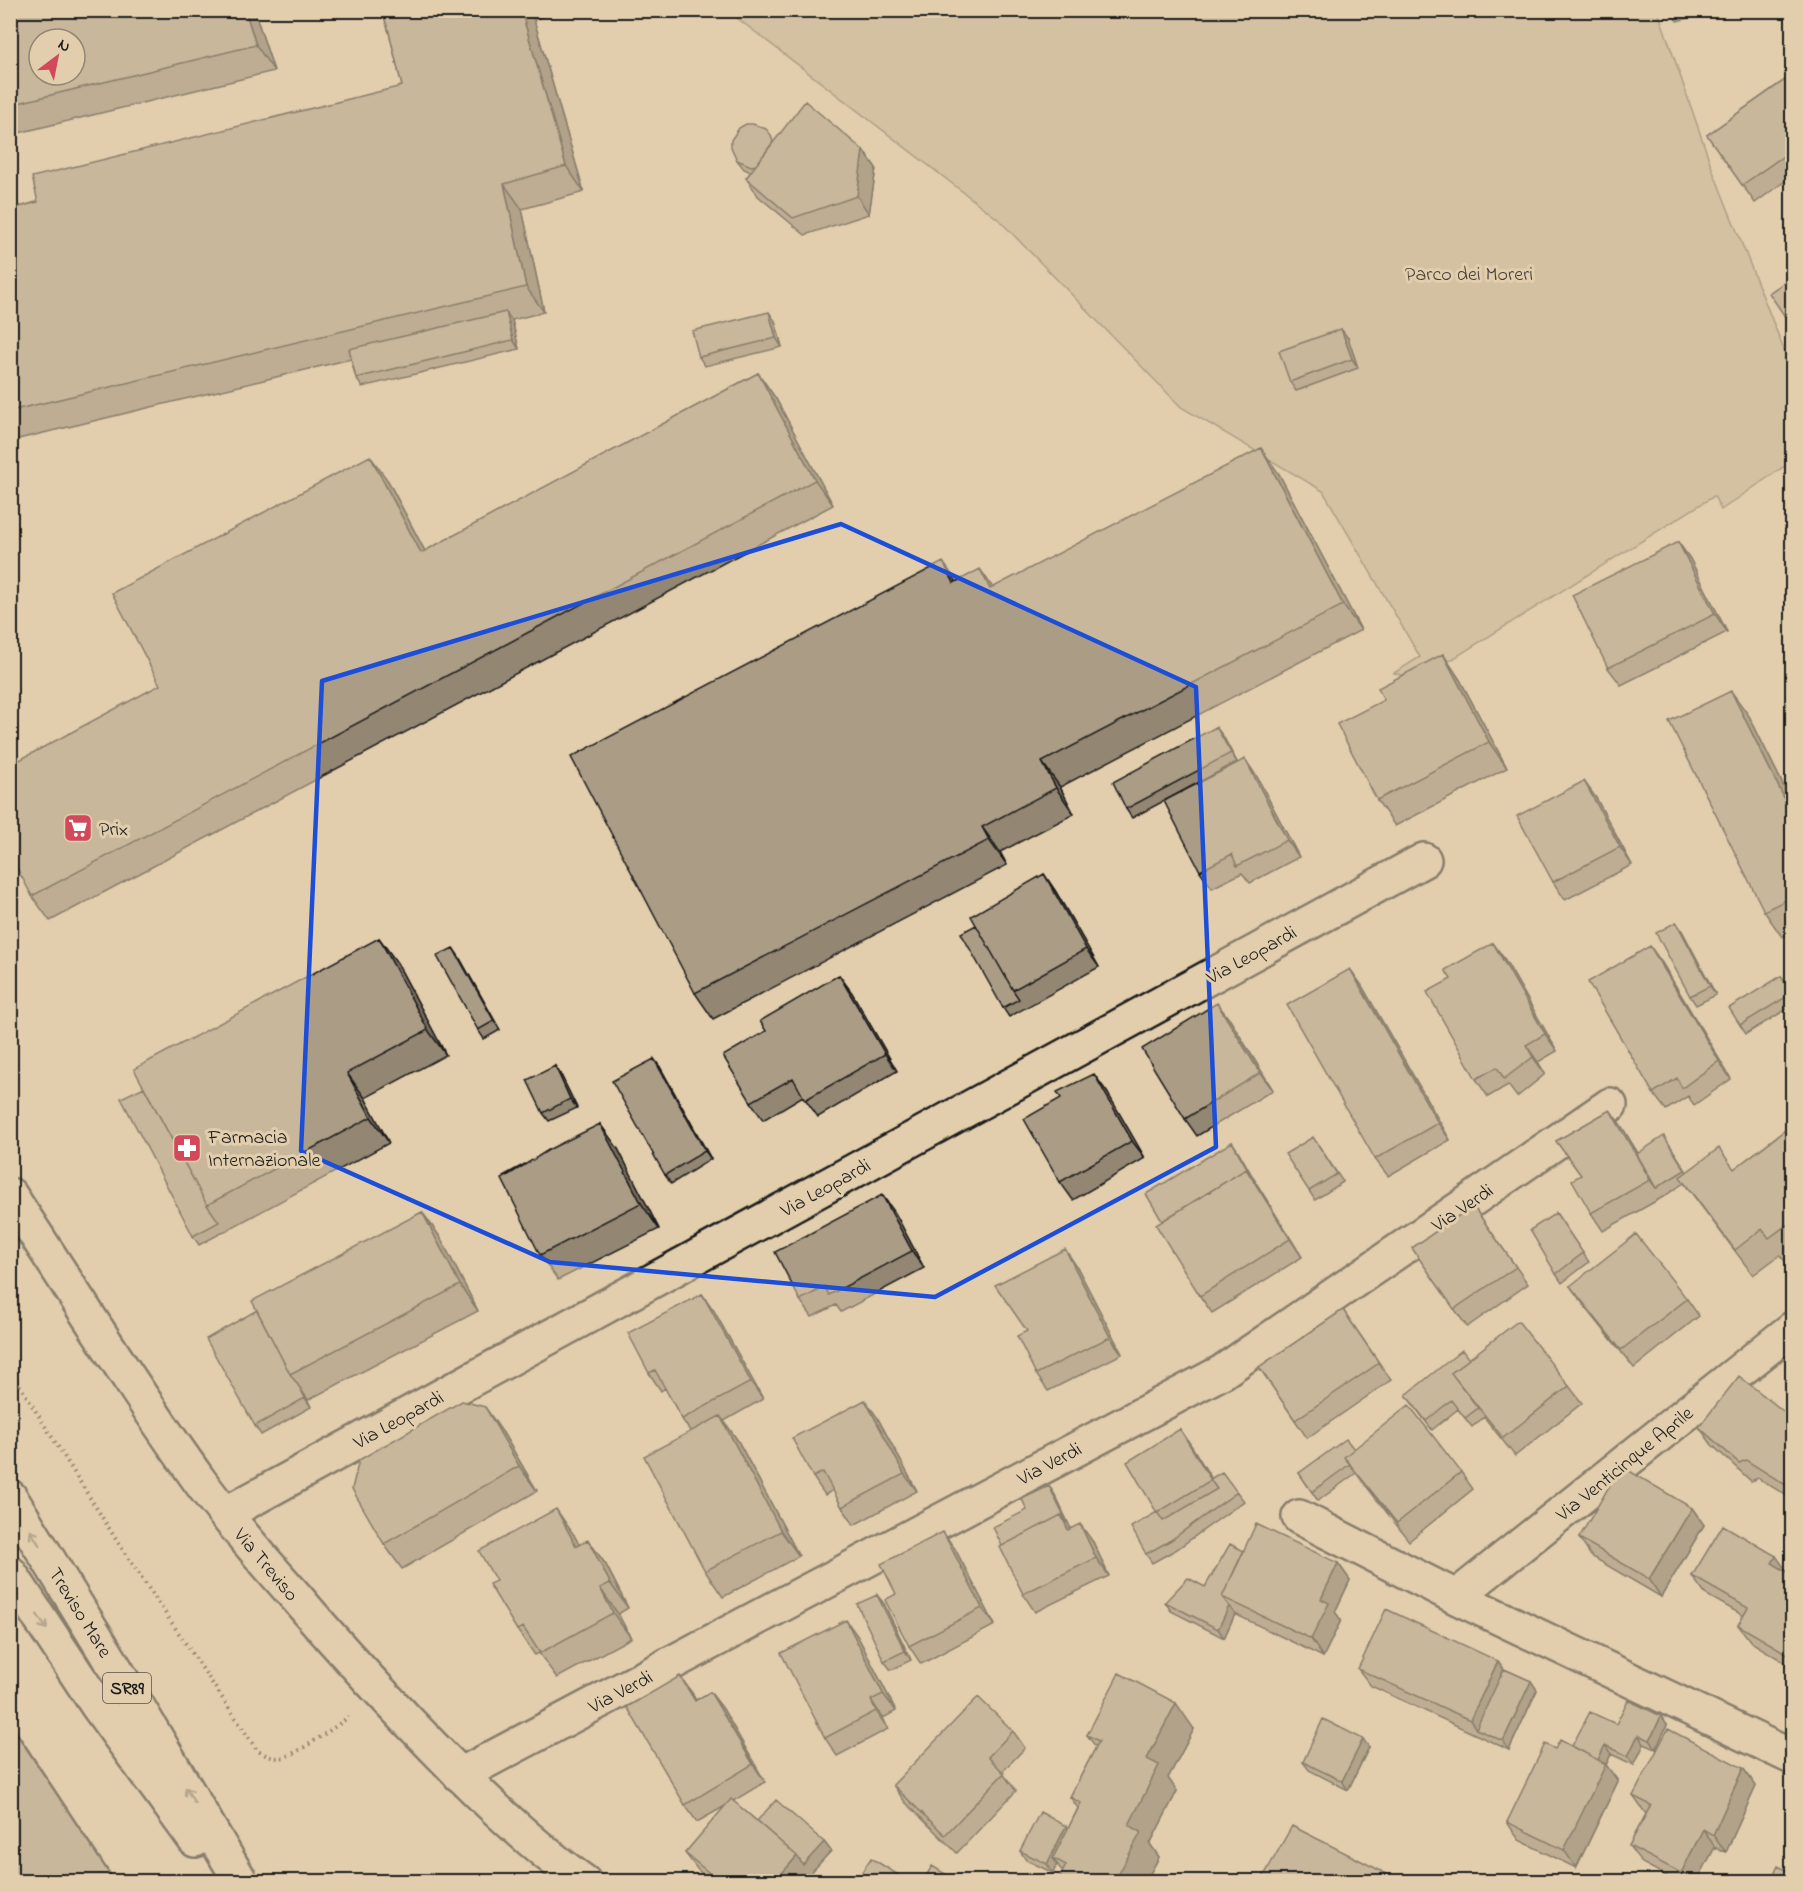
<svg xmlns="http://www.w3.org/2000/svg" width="1803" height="1892" font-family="'Indie Flower',sans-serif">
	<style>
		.green { fill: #c1b195; stroke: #6e6658; stroke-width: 1.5 }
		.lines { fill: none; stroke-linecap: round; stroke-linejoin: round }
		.street-casing { stroke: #1c1c1c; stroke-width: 38 }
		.secondary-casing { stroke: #1c1c1c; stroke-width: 38 }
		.highway-casing { stroke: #1c1c1c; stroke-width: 38 }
		.path { stroke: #1c1c1c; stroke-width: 4; stroke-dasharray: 1.5 4.5; stroke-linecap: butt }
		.street { stroke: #e2cead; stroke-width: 33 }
		.secondary { stroke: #e2cead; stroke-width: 33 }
		.highway { stroke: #e2cead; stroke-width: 33 }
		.wall { fill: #938672; stroke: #1c1c1c; stroke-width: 1.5 }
		.shaded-wall { fill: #786d5d; stroke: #1c1c1c; stroke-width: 1.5 }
		.building { fill: #ab9c85; stroke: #1c1c1c; stroke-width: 1.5; fill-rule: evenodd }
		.oneway { stroke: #7f7564 }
		.marked { fill: none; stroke: #1d4ed8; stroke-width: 4.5; stroke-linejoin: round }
		.labels { text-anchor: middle; stroke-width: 6; stroke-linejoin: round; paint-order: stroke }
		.shield { fill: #e2cead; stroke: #575148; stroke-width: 1.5 }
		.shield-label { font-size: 18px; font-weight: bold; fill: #1c1c1c }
		.park-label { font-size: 20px; fill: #45413a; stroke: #e2cead }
		.poi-label { font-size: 20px; fill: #1c1c1c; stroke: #e2cead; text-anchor: start }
		.street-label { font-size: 20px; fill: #1c1c1c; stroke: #e2cead }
	</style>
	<rect width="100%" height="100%" fill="#e2cead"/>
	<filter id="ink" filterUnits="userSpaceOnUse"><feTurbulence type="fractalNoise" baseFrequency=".0167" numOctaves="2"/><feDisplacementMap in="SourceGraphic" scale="12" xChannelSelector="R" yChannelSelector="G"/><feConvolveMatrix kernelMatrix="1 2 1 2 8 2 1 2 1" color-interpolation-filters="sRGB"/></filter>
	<g filter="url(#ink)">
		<path class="green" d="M728,11H1658L1713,171L1792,370V461L1721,510L1714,496L1419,680L1394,673L1420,657L1323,491L1181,407L998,219Z"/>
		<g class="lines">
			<g class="street-casing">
				<path id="street" d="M225,1514L1424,860
					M1299,1517L1456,1597L1792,1329
					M1456,1597L1792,1757
					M460,1775L1222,1372L1610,1105"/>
			</g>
			<g class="secondary-casing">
				<path id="secondary" d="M10,1195C73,1291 134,1390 201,1483C231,1523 264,1561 297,1598C333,1641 371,1682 410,1723C464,1779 519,1836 584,1882"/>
			</g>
			<g class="highway-casing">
				<path id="highway" d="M10,1497L115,1668L241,1882
					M10,1573L97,1705L195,1840"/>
			</g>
			<path class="path" d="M10,1370L117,1541L257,1750C263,1754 270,1758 279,1758C295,1757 334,1727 349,1717"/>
			<use href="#street" class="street"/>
			<use href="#secondary" class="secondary"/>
			<use href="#highway" class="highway"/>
		</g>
		<path class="wall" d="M10,10H254L274,71L10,135Z
			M382,10H561L534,20L584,192L522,209L544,312L512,320L519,349L362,387L356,378L351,359L10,441V193L20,207L402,86L389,32Z
			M1669,10H1725L1677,21Z
			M1792,75V176L1755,203L1707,135Z
			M775,141L863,150L876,168L869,214L805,235L758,196L746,178L751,172L744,169L737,160Z
			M775,321L782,347L705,366L699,357Z
			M1348,338L1358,368L1296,391L1290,382Z
			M758,373L776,399L833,505L50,921L32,896L160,685L388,481L425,551Z
			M1279,474L1361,630L1060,787L1074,814L1000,852L1007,865L713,1019L695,993L956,582L993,588Z
			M1678,542L1690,559L1727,632L1621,685L1608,668Z
			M1443,654L1460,680L1507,768L1395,826L1377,800L1384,700Z
			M1749,716L1792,803V932L1782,937L1764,911Z
			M1216,727L1237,762L1132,818L1126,809Z
			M1257,777L1299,857L1250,883L1242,873L1212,888L1200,871Z
			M1596,798L1632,865L1565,900L1553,882Z
			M1044,874L1056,892L1099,967L1009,1017L1003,1008L976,925Z
			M1676,922L1682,931L1716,995L1696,1005L1690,996Z
			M379,938L397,963L446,1055L365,1098L389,1143L199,1245L193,1236L144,1087Z
			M1493,943L1505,960L1557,1051L1538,1062L1545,1074L1517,1097L1508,1085L1488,1097L1476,1079L1451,979Z
			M453,948L459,957L500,1030L484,1039L478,1030Z
			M1662,963L1731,1079L1694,1105L1688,1096L1666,1110L1653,1093Z
			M1350,969L1362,986L1450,1140L1388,1176L1375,1159Z
			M839,975L852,993L897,1071L818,1117L803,1096L763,1120L751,1102L766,1031Z
			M1781,976L1792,995V1006L1746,1034L1740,1025Z
			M1230,1020L1273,1090L1197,1136L1185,1119Z
			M654,1059L660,1067L711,1159L671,1184L665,1175Z
			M555,1066L561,1075L577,1108L549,1121L543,1113Z
			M1107,1092L1145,1158L1073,1200L1060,1182Z
			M1610,1110L1622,1127L1638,1153L1670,1145L1687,1172L1734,1169L1792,1125V1260L1787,1264L1780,1255L1753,1275L1684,1183L1663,1197L1603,1231L1591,1213L1581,1175L1556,1141Z
			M600,1124L618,1149L659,1229L558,1280L540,1255Z
			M1232,1142L1238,1151L1258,1186L1302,1257L1212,1313L1200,1296L1162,1221Z
			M1319,1146L1343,1182L1315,1200L1309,1191Z
			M882,1195L895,1213L924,1268L841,1312L836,1305L812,1317L800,1300Z
			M1473,1206L1528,1284L1467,1327L1412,1248Z
			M422,1212L440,1237L478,1311L308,1400L306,1397L311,1407L261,1435L255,1426L257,1310Z
			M1556,1213L1589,1262L1562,1283L1556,1274Z
			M1077,1267L1122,1354L1048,1391L1036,1374L1027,1331Z
			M1570,1286L1687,1299L1699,1316L1634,1368L1583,1304Z
			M702,1294L714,1311L763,1399L724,1421L738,1441L799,1556L723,1597L705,1571L690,1431L682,1419L665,1388L661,1391L649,1373Z
			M1343,1310L1391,1380L1307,1438L1259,1367Z
			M1469,1359L1569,1386L1582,1403L1515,1456L1484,1417L1472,1427L1458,1409L1432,1430L1406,1395Z
			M877,1417L917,1491L854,1525L842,1507L833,1490L825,1495L813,1477Z
			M1792,1418V1499L1758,1478L1751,1481L1712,1445L1699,1427Z
			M1180,1429L1192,1447L1211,1478L1237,1492L1244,1501L1177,1549L1152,1563L1146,1554Z
			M503,1433L537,1491L402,1569L384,1544Z
			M1354,1449L1461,1472L1473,1489L1409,1541L1356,1473L1318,1501L1299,1473Z
			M1049,1486L1055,1495L1071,1529L1093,1542L1109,1576L1035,1612L1023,1594L1002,1546L1027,1510Z
			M1692,1508L1704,1525L1661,1597L1591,1556L1579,1538Z
			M574,1535L579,1545L588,1540L606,1565L628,1608L618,1614L631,1638L557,1678L539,1653L535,1655L517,1630L496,1581Z
			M955,1549L995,1625L921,1664L909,1646L896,1594Z
			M1244,1551L1338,1563L1350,1580L1335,1612L1341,1620L1323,1657L1235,1614L1224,1638L1171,1611L1165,1602L1205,1587Z
			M1788,1573L1792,1575V1667L1751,1642L1738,1625L1744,1616L1705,1594L1692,1576Z
			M877,1595L884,1604L911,1660L891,1670L884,1661Z
			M858,1637L896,1711L883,1718L888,1729L837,1756L825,1738Z
			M1498,1661L1504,1669L1531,1681L1537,1690L1509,1750L1371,1686L1358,1669Z
			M710,1692L723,1709L765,1782L733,1801L757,1821L824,1842L831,1851L803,1881H711L698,1870L685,1853L727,1805L697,1822L685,1805L692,1693L696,1700Z
			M1616,1724L1667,1725L1656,1749L1644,1744L1634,1765L1611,1754L1606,1765L1618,1781L1576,1868L1519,1840L1507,1822L1555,1749L1572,1746Z
			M1194,1729L1168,1778L1177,1791L1150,1844L1159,1857L1146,1881H1058L1063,1872L1057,1864L1053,1873L1026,1860L1020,1851L1068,1829L1078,1808L1070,1797L1096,1747L1087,1735Z
			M1013,1731L1025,1748L1002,1772L1016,1791L957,1853L905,1802L893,1785Z
			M1369,1747L1348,1790L1309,1770L1303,1762Z
			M1743,1768L1756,1786L1726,1852L1715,1847L1697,1881H1676L1642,1863L1629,1846L1646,1814L1633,1796Z"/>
		<path class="shaded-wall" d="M245,10H254L274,71L256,45Z
			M521,10H527L534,20L584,192L566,166Z
			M863,150L876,168L869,214L857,196Z
			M504,184L522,209L544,312L526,287Z
			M10,193L23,211L12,209L10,204Z
			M506,312L512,321L519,349L513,340Z
			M769,312L775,321L782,347L776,338Z
			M1341,329L1348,338L1358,368L1352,359Z
			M758,373L776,399L833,505L815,480Z
			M1261,448L1279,474L1361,630L1343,605Z
			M370,456L388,481L439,578L421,553Z
			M1678,542L1690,559L1727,632L1715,614Z
			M943,562L961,588L954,583Z
			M980,569L998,595L990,589Z
			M1443,654L1460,680L1507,768L1489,742Z
			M1731,691L1749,716L1792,803V814Z
			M1216,727L1223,736L1237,762L1231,753Z
			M1245,759L1257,777L1299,857L1287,840Z
			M1042,762L1060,787L1074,814L1056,788Z
			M1584,781L1596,798L1632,865L1620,847Z
			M982,827L1000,852L1007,865L989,840Z
			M1044,874L1056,892L1099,967L1086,949Z
			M1676,922L1682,931L1716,995L1710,986Z
			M379,938L397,963L446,1055L428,1030Z
			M1493,943L1505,960L1557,1051L1545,1034Z
			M1650,946L1662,963L1731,1079L1719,1061Z
			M453,948L459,957L500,1030L494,1021Z
			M1350,969L1362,986L1450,1140L1438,1123Z
			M839,975L852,993L897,1071L885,1054Z
			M1217,1003L1230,1020L1273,1090L1260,1073Z
			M1526,1045L1538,1062L1545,1074L1533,1057Z
			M654,1059L660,1067L711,1159L705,1151Z
			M555,1066L561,1075L577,1108L570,1099Z
			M347,1073L365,1098L389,1143L371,1117Z
			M1094,1074L1107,1092L1145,1158L1132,1141Z
			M1610,1110L1622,1127L1657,1188H1656L1650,1180Z
			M600,1124L618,1149L659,1229L641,1203Z
			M1232,1142L1238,1151L1258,1186L1302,1257L1290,1239L1246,1169Z
			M882,1195L895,1213L924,1268L912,1251Z
			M422,1212L440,1237L478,1311L460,1285Z
			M1065,1249L1077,1267L1122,1354L1110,1337Z
			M702,1294L714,1311L763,1399L751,1382Z
			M300,1388L306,1397L311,1407L305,1398Z
			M865,1400L877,1417L917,1491L904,1474Z
			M485,1407L503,1433L537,1491L519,1466Z
			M720,1416L738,1441L799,1556L781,1531Z
			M1180,1429L1192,1447L1223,1498L1211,1480Z
			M1049,1486L1055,1495L1080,1548L1068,1530Z
			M1692,1508L1704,1525L1661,1597L1649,1579Z
			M556,1509L574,1535L594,1572L576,1546Z
			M1080,1524L1093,1542L1109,1576L1096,1558Z
			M943,1532L955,1549L995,1625L982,1608Z
			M588,1540L606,1565L628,1608L610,1583Z
			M1776,1556L1789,1574L1772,1563Z
			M1338,1563L1350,1580L1335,1612L1341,1620L1323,1657L1311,1639L1321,1599Z
			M600,1588L618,1614L631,1638L613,1613Z
			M877,1595L884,1604L911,1660L905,1651Z
			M1229,1606L1235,1614L1224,1638L1218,1629Z
			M846,1620L858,1637L896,1711L883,1694Z
			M1498,1661L1510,1678L1476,1729L1470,1720Z
			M680,1676L692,1693L707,1719L695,1701Z
			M1531,1681L1537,1690L1509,1750L1503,1741Z
			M710,1692L723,1709L765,1782L753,1764Z
			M871,1700L883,1718L888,1729L876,1711Z
			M1176,1703L1194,1729L1168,1778L1177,1791L1150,1844L1159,1857L1146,1881H1115L1129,1825L1147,1759Z
			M1661,1716L1667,1725L1656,1749L1650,1740Z
			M10,1722L115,1881H114L10,1724Z
			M1638,1735L1644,1744L1634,1765L1628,1756Z
			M1363,1739L1369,1747L1348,1790L1342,1781Z
			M1605,1745L1611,1754L1606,1765L1618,1781L1576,1868L1564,1850L1596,1764Z
			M1743,1768L1756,1786L1726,1852L1713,1835Z
			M1066,1826L1072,1835L1053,1858L1057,1864L1053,1873L1047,1864Z
			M1703,1829L1715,1847L1697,1881H1687L1681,1873Z
			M824,1842L831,1851L803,1881H775L797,1856Z"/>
		<path class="building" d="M10,10H245L256,45L10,105ZM39,39H75V75H39Z
			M382,10H521L566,166L504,184L526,287L10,411V204L12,209L38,202L32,177L402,86L389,32Z
			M1792,75V150L1742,185L1707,135Z
			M805,101L863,150L857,196L793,218L746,178Z
			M746,124H753L766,129L771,135L773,142L756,165L751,166L737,160L731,147V140L739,128Z
			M1792,277V327L1769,293Z
			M506,312L513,340L356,378L349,349Z
			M769,312L776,338L699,357L692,331Z
			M1341,329L1352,359L1290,382L1279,351Z
			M758,373L815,480L32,896L10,855V765L160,685L112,593L370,456L421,553Z
			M1261,448L1343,605L1042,762L1056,788L982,827L989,840L695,993L571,757L943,562L954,583L980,569L990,589Z
			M1678,542L1715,614L1608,668L1572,595Z
			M1443,654L1489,742L1377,800L1337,724L1384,700L1378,688Z
			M1731,691L1792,814V897L1764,911L1669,721Z
			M1216,727L1231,753L1126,809L1113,782Z
			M1245,759L1287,840L1237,866L1232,854L1200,871L1164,801Z
			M1584,781L1620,847L1553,882L1517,816Z
			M1044,874L1086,949L1013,990L971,916Z
			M1676,922L1710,986L1690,996L1656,933Z
			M976,925L1013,990L1019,999L1003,1008L961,933Z
			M379,938L428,1030L347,1073L371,1117L207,1205L134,1069Z
			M1493,943L1545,1034L1526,1045L1533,1057L1504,1079L1497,1067L1476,1079L1427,992L1451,979L1445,970Z
			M1650,946L1719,1061L1682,1088L1677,1078L1653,1093L1588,982Z
			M453,948L494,1021L478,1030L437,956Z
			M1350,969L1438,1123L1375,1159L1287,1005Z
			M839,975L885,1054L805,1100L793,1078L751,1102L723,1056L766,1031L760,1021Z
			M1781,976L1791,994L1740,1025L1729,1008Z
			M1217,1003L1260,1073L1185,1119L1142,1049Z
			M654,1059L705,1151L665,1175L612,1081Z
			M555,1066L570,1099L543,1113L527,1080Z
			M1094,1074L1132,1141L1060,1182L1024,1119L1061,1098L1057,1092Z
			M144,1087L207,1205L219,1222L193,1236L121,1098Z
			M1610,1110L1650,1180L1591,1213L1572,1180L1581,1175L1556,1141Z
			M600,1124L641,1203L540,1255L502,1179L550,1149Z
			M1792,1125V1221L1769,1238L1762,1229L1735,1250L1680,1177L1719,1148L1734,1169Z
			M1664,1136L1685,1170L1656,1188L1637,1154Z
			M1313,1137L1337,1174L1309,1191L1285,1154Z
			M1232,1142L1252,1177L1246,1169L1162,1221L1146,1194Z
			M525,1164L504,1177L503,1176Z
			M1246,1169L1290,1239L1200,1296L1156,1225Z
			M882,1195L912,1251L829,1295L825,1287L800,1300L775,1252Z
			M1473,1206L1516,1267L1454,1309L1412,1248Z
			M422,1212L460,1285L290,1374L252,1301Z
			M1556,1213L1583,1253L1556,1274L1530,1230Z
			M1636,1234L1687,1299L1621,1350L1570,1286Z
			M1065,1249L1110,1337L1036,1374L1017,1336L1027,1331L995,1285Z
			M702,1294L751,1382L682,1419L655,1370L649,1373L628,1333Z
			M257,1310L290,1374L300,1388L305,1398L255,1426L206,1339Z
			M1343,1310L1379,1363L1295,1420L1259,1367Z
			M1518,1321L1569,1386L1503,1438L1451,1373Z
			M1462,1350L1469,1359L1451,1373L1478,1408L1465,1418L1451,1400L1426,1421L1406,1395Z
			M1739,1376L1792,1418V1489L1746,1460L1739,1463L1699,1427Z
			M865,1400L904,1474L842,1507L823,1472L813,1477L792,1438Z
			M462,1401L485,1407L519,1466L384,1544L352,1489L359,1460Z
			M1409,1405L1461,1472L1397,1523L1344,1457Z
			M720,1416L781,1531L705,1571L644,1456Z
			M1180,1429L1211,1480L1157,1513L1127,1462Z
			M1346,1439L1354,1449L1344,1457L1350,1464L1312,1492L1299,1473Z
			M1621,1466L1692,1508L1649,1579L1579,1538Z
			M1222,1472L1237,1492L1171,1540L1146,1554L1131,1527L1157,1512L1163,1521L1217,1489L1210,1479Z
			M1049,1486L1067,1523L1061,1515L1002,1546L993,1527L1027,1510L1022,1499Z
			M556,1509L576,1546L588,1540L610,1583L600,1588L613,1613L540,1653L523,1627L517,1630L489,1584L496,1581L479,1551Z
			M1061,1515L1068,1530L1080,1524L1096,1558L1023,1594L1000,1547Z
			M1256,1524L1338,1563L1321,1599L1329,1603L1311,1639L1222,1597Z
			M1723,1525L1776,1556L1772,1563L1792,1575V1654L1791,1656L1738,1625L1748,1608L1692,1576Z
			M943,1532L982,1608L909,1646L885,1600L896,1594L881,1564Z
			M1230,1544L1244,1551L1222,1597L1229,1606L1218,1629L1165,1602L1188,1578L1205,1587Z
			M877,1595L905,1651L884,1661L857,1604Z
			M1386,1609L1498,1661L1470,1720L1358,1669Z
			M846,1620L883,1694L871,1700L876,1711L825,1738L781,1653Z
			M1504,1669L1531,1681L1503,1741L1476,1729Z
			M1119,1673L1176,1703L1147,1759L1159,1765L1129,1825L1141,1832L1115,1881H1058L1066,1865L1053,1858L1081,1803L1070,1797L1099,1741L1087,1735Z
			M680,1676L695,1701L710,1692L753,1764L685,1805L627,1707Z
			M978,1697L1013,1731L988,1757L1004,1773L945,1835L893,1785Z
			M1628,1700L1661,1716L1650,1740L1638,1735L1628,1756L1605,1745L1598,1760L1572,1746L1590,1712L1616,1724Z
			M1323,1719L1363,1739L1342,1781L1303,1762Z
			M10,1724L114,1881H10Z
			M1668,1729L1743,1768L1713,1835L1703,1829L1681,1873L1629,1846L1651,1805L1633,1796Z
			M1560,1740L1606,1764L1564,1850L1507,1822L1545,1744L1555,1749Z
			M731,1799L797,1856L775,1881H719L685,1853Z
			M776,1800L824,1842L803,1865L797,1856L757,1821Z
			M1040,1812L1066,1826L1047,1864L1020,1851Z
			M1292,1826L1399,1880V1881H1261Z
			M871,1858L908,1881H856Z
			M932,1866L957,1881H923Z
			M1778,1866L1792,1873V1881H1771Z
			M1401,1876L1412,1881H1399Z"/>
		<defs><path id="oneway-shaft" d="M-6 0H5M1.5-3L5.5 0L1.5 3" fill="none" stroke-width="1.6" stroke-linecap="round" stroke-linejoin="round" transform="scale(1.5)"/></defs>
		<g class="oneway">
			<use href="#oneway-shaft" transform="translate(35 1538) rotate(-122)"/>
			<use href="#oneway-shaft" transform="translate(42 1622) rotate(57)"/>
			<use href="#oneway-shaft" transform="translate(190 1795) rotate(-120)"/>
		</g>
	</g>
	<path d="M0 0H1803V1892H0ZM841,524L1196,687L1216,1147L935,1297L550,1262L301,1151L322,681Z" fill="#e2cead" fill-opacity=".55" fill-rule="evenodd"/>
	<path class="marked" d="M841,524L1196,687L1216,1147L935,1297L550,1262L301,1151L322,681Z"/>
	<defs>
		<g id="supermarket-square" transform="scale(1.5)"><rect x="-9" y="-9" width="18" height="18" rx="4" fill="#d1495b" stroke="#e2cead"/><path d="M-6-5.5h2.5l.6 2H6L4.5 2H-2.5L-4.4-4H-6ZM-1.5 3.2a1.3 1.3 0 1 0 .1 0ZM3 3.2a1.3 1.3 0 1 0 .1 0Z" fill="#fff"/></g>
		<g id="pharmacy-square" transform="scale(1.5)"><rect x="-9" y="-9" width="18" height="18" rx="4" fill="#d1495b" stroke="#e2cead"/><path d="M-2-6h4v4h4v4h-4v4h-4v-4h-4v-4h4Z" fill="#fff"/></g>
	</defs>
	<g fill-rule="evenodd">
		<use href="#supermarket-square" x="78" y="828"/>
		<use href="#pharmacy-square" x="187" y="1148"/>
	</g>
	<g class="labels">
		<rect class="shield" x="103" y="1673" width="48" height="30" rx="4.5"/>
		<g class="shield-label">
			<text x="127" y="1694">SR89</text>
		</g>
		<g class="park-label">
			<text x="1469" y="280">Parco dei Moreri</text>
		</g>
		<g class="poi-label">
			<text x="99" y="835">Prix</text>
			<text x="208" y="1143">Farmacia<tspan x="208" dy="23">Internazionale</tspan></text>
		</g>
		<g class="street-label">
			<text transform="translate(1251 954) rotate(-29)" y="7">Via Leopardi</text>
			<text transform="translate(825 1187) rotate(-29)" y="7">Via Leopardi</text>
			<text transform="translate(1462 1207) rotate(-34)" y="7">Via Verdi</text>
			<text transform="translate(398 1419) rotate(-29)" y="7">Via Leopardi</text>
			<text transform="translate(1049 1463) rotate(-28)" y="7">Via Verdi</text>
			<text transform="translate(1624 1463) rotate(-39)" y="7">Via Venticinque Aprile</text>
			<text transform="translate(267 1564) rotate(50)" y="7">Via Treviso</text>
			<text transform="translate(81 1612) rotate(58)" y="7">Treviso Mare</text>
			<text transform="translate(620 1691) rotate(-28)" y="7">Via Verdi</text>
		</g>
	</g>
	<rect width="1803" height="1892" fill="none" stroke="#e2cead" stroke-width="36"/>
	<rect x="18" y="18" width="1767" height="1856" fill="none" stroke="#1c1c1c" stroke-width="2" filter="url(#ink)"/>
	<g transform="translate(57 57) rotate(32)"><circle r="28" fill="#e2cead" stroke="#938773" stroke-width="1.5"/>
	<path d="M0-4.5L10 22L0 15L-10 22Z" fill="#d1495b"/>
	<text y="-9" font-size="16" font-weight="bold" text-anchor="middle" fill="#1c1c1c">N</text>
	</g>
</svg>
